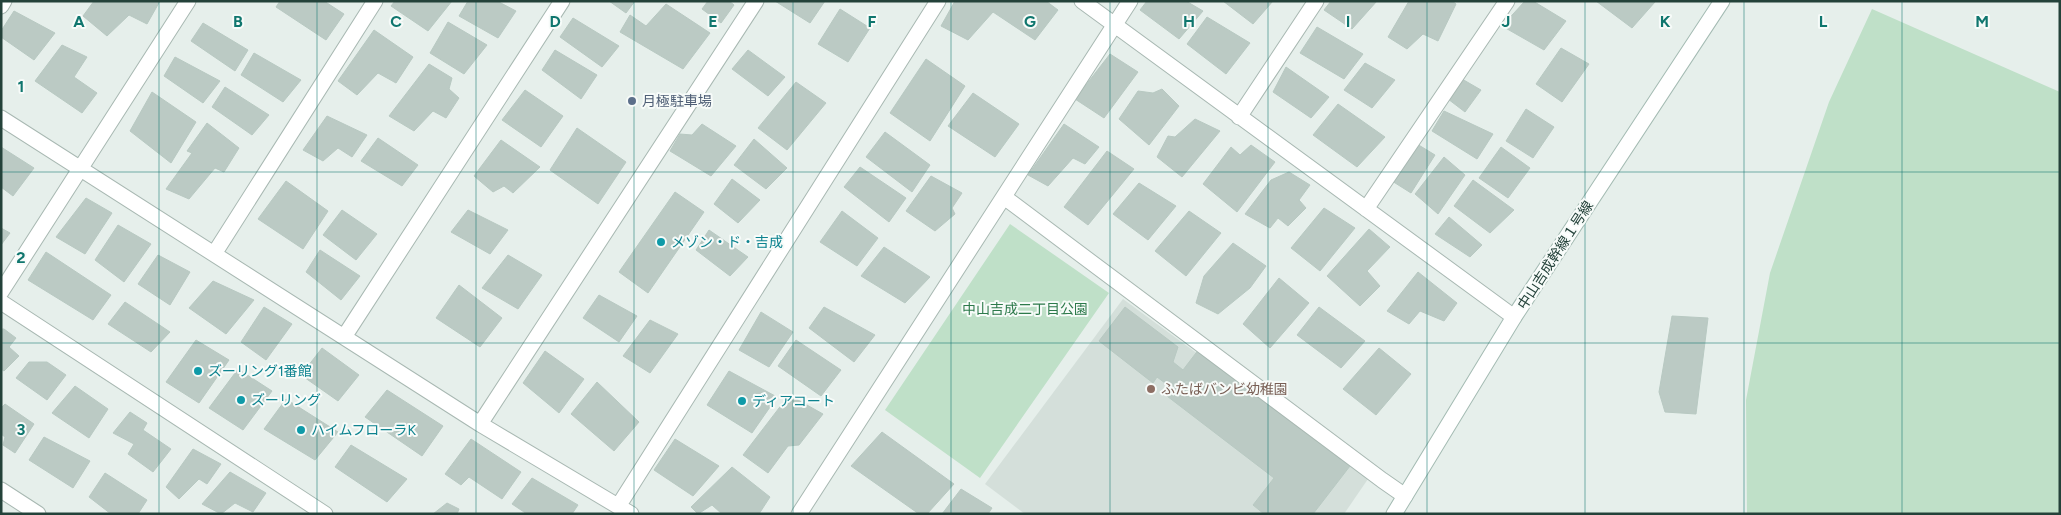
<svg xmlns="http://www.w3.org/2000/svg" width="2061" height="515" font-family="Figtree,'Noto Sans JP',sans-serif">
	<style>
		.built { fill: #d4dfda }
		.green { fill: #bfe0c8 }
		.building { fill: #bbcac4; stroke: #b8c9c2 }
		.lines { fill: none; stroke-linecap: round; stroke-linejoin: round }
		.street-casing { stroke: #a8b8b2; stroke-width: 17 }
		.secondary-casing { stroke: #a4bbb3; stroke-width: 17 }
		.street { stroke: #fff; stroke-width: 15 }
		.secondary { stroke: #fff; stroke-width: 15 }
		.grid { fill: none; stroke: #0f766e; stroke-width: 1; stroke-opacity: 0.55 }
		.service-dot { fill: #5c6f8a; stroke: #f7fbf9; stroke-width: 2 }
		.culture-dot { fill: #0f9aa8; stroke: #f7fbf9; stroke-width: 2 }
		.education-dot { fill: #8d6e63; stroke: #f7fbf9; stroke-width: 2 }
		.labels { text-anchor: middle; stroke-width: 4; stroke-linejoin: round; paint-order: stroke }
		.service-label { font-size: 14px; fill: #4e5e75; stroke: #f7fbf9; text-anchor: start }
		.culture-label { font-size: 14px; fill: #0d838f; stroke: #f7fbf9; text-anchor: start }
		.street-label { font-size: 14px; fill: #24423a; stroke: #f7fbf9 }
		.park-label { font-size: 14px; fill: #2d7a4b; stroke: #f7fbf9 }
		.education-label { font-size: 14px; fill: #785e54; stroke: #f7fbf9; text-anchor: start }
		.grid-label { font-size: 16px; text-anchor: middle; font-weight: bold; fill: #0f766e; stroke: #f7fbf9; stroke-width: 4; stroke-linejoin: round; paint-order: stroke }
	</style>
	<rect width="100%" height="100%" fill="#e6efeb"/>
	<path class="built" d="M1123,299L1368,479L1344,514H1025L985,484Z"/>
	<path class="green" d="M1872,9L2060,92V514H1747L1746,400L1770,273L1829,102Z
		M1010,224L1109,293L980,478L885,410Z"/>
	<path class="building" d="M94,1H160L147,24L129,15L107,36L83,16Z
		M280,1H324L344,14L326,40L276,7Z
		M395,1H452L428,31L391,6Z
		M468,1H497L516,11L498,38L459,16Z
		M609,1H635L626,13Z
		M708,1H729L734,5L721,23L702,9Z
		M775,1H825L810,23Z
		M955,1H1046L1058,10L1035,40L993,12L968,40L941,26Z
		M1147,1H1186L1203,11L1179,39L1140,10Z
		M1223,1H1273L1253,24Z
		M1331,1H1377L1352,29L1324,10Z
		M1409,1H1452L1456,4L1438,41L1423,34L1407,49L1388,37Z
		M1525,1H1533L1566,21L1544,50L1502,26Z
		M1596,1H1653L1655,2L1632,28Z
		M666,4L710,33L683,69L620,32L630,15L646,26Z
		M840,9L870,28L848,62L818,44Z
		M14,11L55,33L34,60L1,37V31Z
		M1207,17L1250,43L1226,74L1187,44Z
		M573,18L619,46L602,67L560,37Z
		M448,22L487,45L464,74L430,53Z
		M203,23L248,50L235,71L191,41Z
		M1317,27L1363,54L1344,79L1300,53Z
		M374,30L413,57L396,83L378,73L357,95L338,81Z
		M62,45L87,57L74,77L97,93L82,113L35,81Z
		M1561,48L1589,64L1562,102L1536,84Z
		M555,50L597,75L581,99L542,70Z
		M748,50L785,77L768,96L732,69Z
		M254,53L301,80L283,102L241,75Z
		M1110,54L1138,72L1104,118L1075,99Z
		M175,57L220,81L203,103L164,76Z
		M926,59L965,86L930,141L890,113Z
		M1365,63L1395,80L1372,108L1344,90Z
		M429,64L452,78L449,89L459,98L446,118L433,111L414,131L389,116Z
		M1286,67L1329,97L1311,118L1273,92Z
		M1462,79L1481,90L1465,112L1448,99Z
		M796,82L826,103L787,150L758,128Z
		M225,87L269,115L252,135L212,107Z
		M1162,89L1179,106L1149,145L1119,119L1138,91L1153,93Z
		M525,90L563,116L541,147L502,120Z
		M152,92L196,122L171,163L130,131Z
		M973,93L1019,124L995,157L948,126Z
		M1338,104L1385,137L1357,167L1313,135Z
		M1526,109L1554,127L1533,158L1506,141Z
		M1444,111L1493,134L1477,159L1432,131Z
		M327,116L367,135L352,157L338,148L323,161L303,150Z
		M1195,119L1220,131L1182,177L1157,157L1168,136L1175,137Z
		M207,123L239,148L224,172L215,168L189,199L166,189L192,153L187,151Z
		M702,124L736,146L711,176L670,151L680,134L692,135Z
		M1064,124L1099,147L1085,164L1073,158L1048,186L1028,175Z
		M577,128L626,162L598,204L550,170Z
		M885,132L930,165L912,192L866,157Z
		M378,138L418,165L402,186L361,161Z
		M754,139L787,168L766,189L734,165Z
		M501,140L540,167L513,193L504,186L493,192L474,176Z
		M1417,144L1435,155L1411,193L1392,181Z
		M1251,145L1275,162L1237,212L1203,184L1231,147L1240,155Z
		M1,147L34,168L13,196L1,187Z
		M1501,147L1530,168L1508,198L1479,178Z
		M1107,151L1134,169L1088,225L1064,207Z
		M1444,157L1465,175L1438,214L1415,194Z
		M860,167L906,198L889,222L844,187Z
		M1289,172L1310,185L1299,200L1306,208L1288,226L1278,218L1270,228L1245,214L1271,180Z
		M931,176L962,193L952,208L955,214L935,231L906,211Z
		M732,179L760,200L738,223L714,204Z
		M1473,180L1514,210L1490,233L1454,206Z
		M286,181L328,211L303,249L258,219Z
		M1139,183L1176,206L1148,240L1113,214Z
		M675,192L704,212L648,293L619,272Z
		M86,198L112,213L85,254L56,237Z
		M1324,208L1355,228L1320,271L1291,248Z
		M342,210L377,234L356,260L323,235Z
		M468,210L508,230L490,254L451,232Z
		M842,211L878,238L857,266L820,242Z
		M1189,211L1221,233L1186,276L1155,251Z
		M1449,217L1482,245L1470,257L1435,234Z
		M118,225L151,244L124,282L95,260Z
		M1,228L10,233L1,245Z
		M1369,229L1390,247L1367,271L1380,286L1360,306L1327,276Z
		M709,230L748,257L730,276L696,250Z
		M1233,243L1266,266L1250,288L1218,314L1196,303L1204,276Z
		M884,247L930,277L905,303L861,276Z
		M320,250L360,276L341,300L306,272Z
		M46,252L111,295L93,320L28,280Z
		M158,255L190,272L170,305L138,284Z
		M508,255L542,275L518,309L482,288Z
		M1418,272L1457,303L1444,321L1420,311L1409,324L1387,311Z
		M1279,278L1309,303L1270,348L1243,324Z
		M213,281L254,300L226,334L189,308Z
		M459,285L502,318L480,347L436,318Z
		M599,295L637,316L619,342L583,318Z
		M125,302L170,332L151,352L108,324Z
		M264,307L292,324L266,360L241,342Z
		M824,307L875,335L854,362L809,328Z
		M1125,307L1178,347L1173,362L1183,370L1199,349L1350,466L1313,514H1264L1253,505L1274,478L1163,393L1169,386L1157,377L1153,383L1099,341Z
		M1319,307L1365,341L1341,368L1297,335Z
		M761,312L793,332L769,367L739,350Z
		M1672,316L1708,318L1696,414L1665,412L1659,392Z
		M650,320L678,334L650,373L623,356Z
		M1,329H4L16,338L9,347L19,356L4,371L1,369Z
		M196,340L229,360L199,403L166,382Z
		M796,340L841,370L821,396L778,366Z
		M322,348L359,375L338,401L301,375Z
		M1379,348L1411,374L1376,415L1343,389Z
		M545,351L584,379L559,413L523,383Z
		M29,362H47L66,375L47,400L16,378Z
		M238,369L272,391L243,430L209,408Z
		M729,371L777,397L752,433L707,405Z
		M597,382L639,422L614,451L571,414Z
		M75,386L108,409L89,438L52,413Z
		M387,390L443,426L422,456L365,417Z
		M789,395L823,414L799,445L788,446L768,473L743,455Z
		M286,399L338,432L315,460L264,429Z
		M5,404L34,424L15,453L3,445L5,437L1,434V408Z
		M130,412L147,423L143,430L171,449L153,472L128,454L134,444L113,433Z
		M882,432L954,484L927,514H919L851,466Z
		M44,437L90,461L73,488L29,460Z
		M471,439L521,472L502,499L469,477L461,485L445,474Z
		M675,439L719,466L693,496L654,470Z
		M351,445L407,479L387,502L335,467Z
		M193,449L221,464L207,484L199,479L179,499L166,487Z
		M732,467L770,497L759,514H722L712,505L698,514L691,507Z
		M230,472L266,493L253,512L235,503L221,514L202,504Z
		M105,473L147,500L138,514H111L89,497Z
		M532,478L578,505L572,514H527L512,504Z
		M961,489L992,508L988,514H942Z
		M447,503L459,509L457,514H433Z"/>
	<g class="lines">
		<g class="street-casing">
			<path id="street" d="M1082,1L1514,317
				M1,6L4,1
				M1239,117L1316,1
				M1,118L480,424L631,514
				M1004,197L1382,480L1405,496
				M1366,209L1507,1
				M214,254L375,1
				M1,292L188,1
				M1,302L325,514
				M344,337L562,1
				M480,424L756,1
				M1,490L38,514
				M619,505L938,1
				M799,514L1130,1"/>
		</g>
		<g class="secondary-casing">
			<path id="secondary" d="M1394,514L1514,317L1722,1"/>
		</g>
		<use href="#street" class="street"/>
		<use href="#secondary" class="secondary"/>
	</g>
	<path class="grid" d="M159,1V514M317,1V514M476,1V514M634,1V514M793,1V514M951,1V514M1110,1V514M1268,1V514M1427,1V514M1585,1V514M1744,1V514M1902,1V514M1,172H2060M1,343H2060"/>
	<circle class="service-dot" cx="632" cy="101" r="5"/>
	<g class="culture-dot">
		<circle cx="661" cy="242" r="5"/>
		<circle cx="198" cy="371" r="5"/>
		<circle cx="241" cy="400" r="5"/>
		<circle cx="742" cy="401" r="5"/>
		<circle cx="301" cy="430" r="5"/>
	</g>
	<circle class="education-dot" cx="1151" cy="389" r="5"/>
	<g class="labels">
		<g class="service-label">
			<text x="642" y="106">月極駐車場</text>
		</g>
		<g class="culture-label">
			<text x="671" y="247">メゾン・ド・吉成</text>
			<text x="208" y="376">ズーリング1番館</text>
			<text x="251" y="405">ズーリング</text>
			<text x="752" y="406">ディアコート</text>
			<text x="311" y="435">ハイムフローラK</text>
		</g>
		<g class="street-label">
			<text transform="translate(1555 255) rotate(-57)" y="5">中山吉成幹線１号線</text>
		</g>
		<g class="park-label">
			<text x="1025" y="314">中山吉成二丁目公園</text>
		</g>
		<g class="education-label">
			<text x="1161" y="394">ふたばバンビ幼稚園</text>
		</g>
	</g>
	<g class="grid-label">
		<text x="79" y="27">A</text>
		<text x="238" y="27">B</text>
		<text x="396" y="27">C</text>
		<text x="555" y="27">D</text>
		<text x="713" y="27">E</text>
		<text x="872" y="27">F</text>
		<text x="1030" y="27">G</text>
		<text x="1189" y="27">H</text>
		<text x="1348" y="27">I</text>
		<text x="1506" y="27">J</text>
		<text x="1665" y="27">K</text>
		<text x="1823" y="27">L</text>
		<text x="1982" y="27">M</text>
		<text x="21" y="92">1</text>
		<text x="21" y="263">2</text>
		<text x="21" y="435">3</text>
	</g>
	<rect width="2061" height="515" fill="none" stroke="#24423a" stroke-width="5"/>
</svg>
